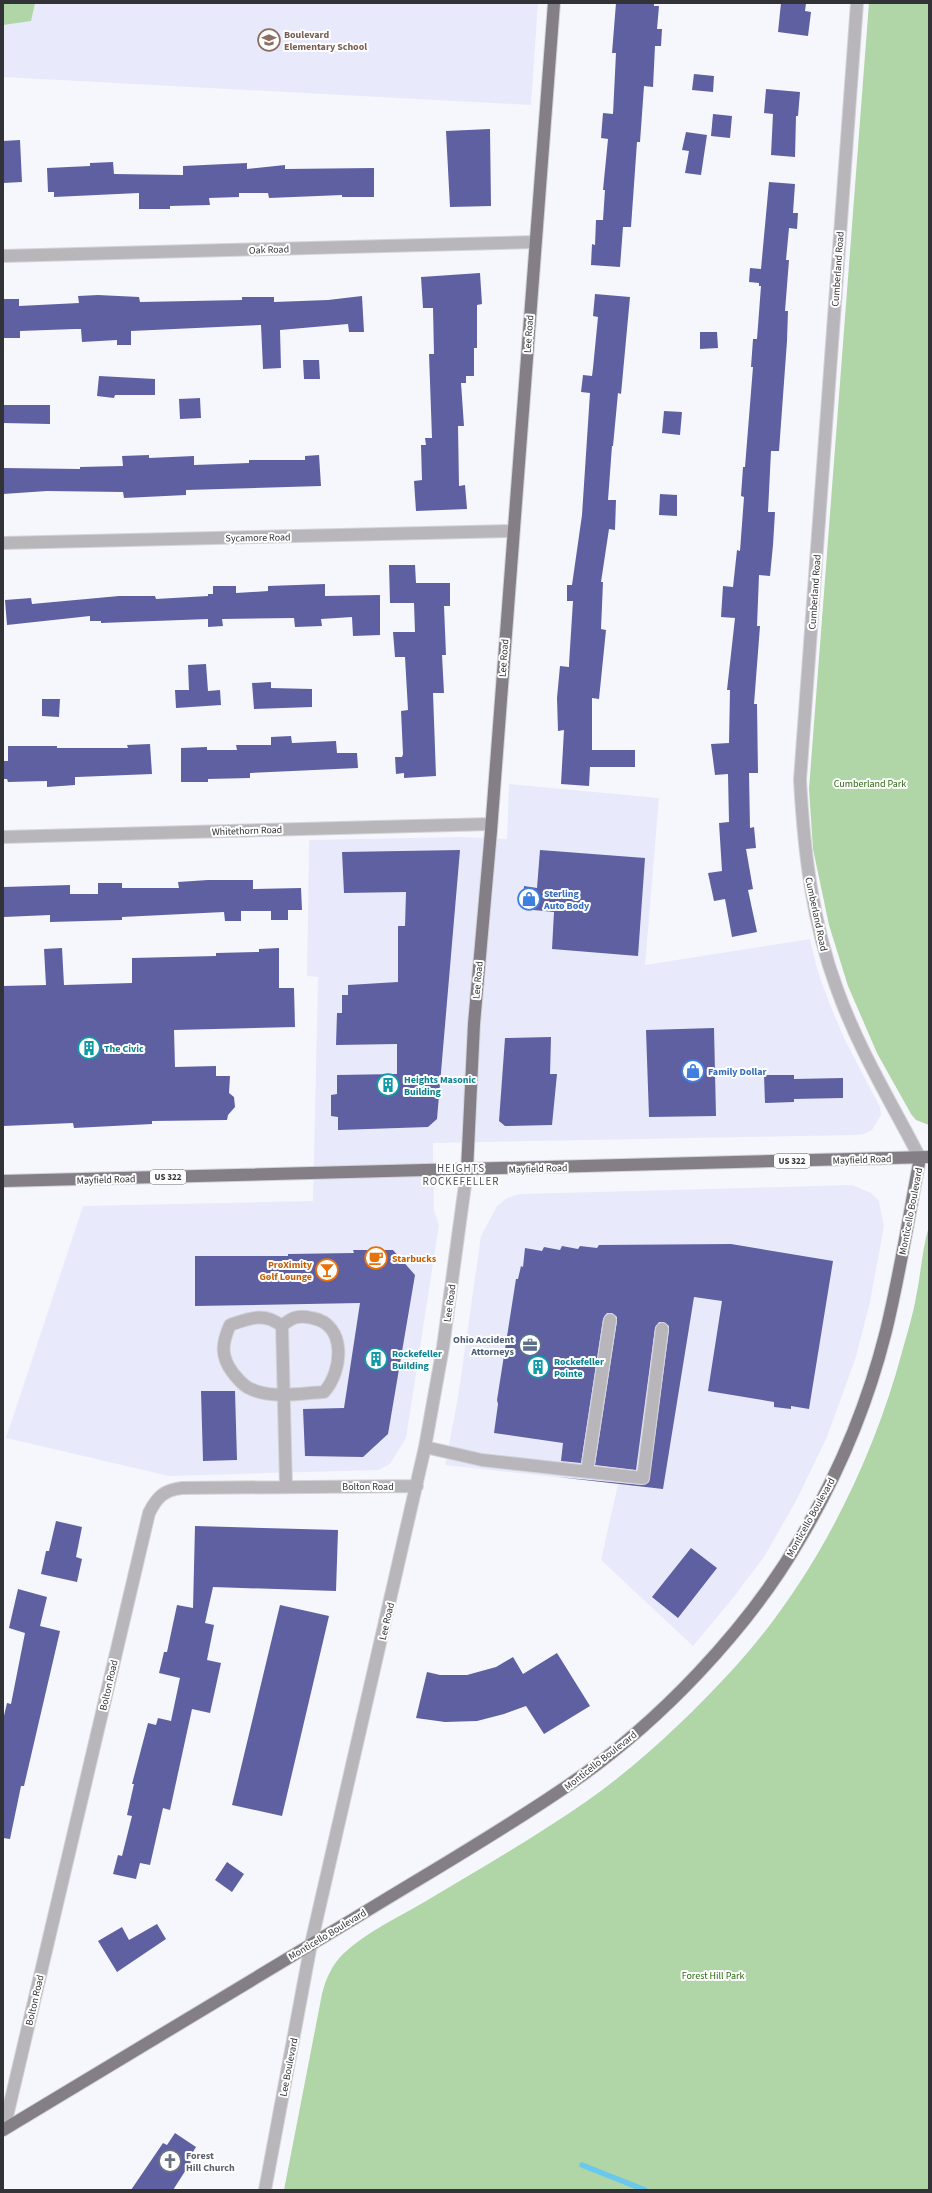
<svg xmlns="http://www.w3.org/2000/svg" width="932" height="2193" font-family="'Source Sans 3',sans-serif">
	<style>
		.built { fill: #e8eafc }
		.green { fill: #b0d5a6 }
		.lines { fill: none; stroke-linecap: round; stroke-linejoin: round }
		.stream { stroke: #69c8ec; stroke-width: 5.5 }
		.building { fill: #5e60a2 }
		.minor-casing { stroke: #d3d4d9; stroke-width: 14 }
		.major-casing { stroke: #d3d4d9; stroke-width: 14 }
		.minor { stroke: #b8b6ba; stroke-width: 12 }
		.major { stroke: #847f86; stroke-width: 12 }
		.labels { text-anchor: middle; stroke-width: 4; stroke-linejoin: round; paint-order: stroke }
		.shield { fill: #fff; stroke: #707073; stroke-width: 1 }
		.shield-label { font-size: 9px; font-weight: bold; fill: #323337 }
		.education-label { font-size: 10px; font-weight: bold; fill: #785e54; stroke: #fff; text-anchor: start }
		.street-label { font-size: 10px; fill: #323337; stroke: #fff }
		.park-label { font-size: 10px; fill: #2a6810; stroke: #fff }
		.shop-label { font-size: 10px; font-weight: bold; fill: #366cbe; stroke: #fff; text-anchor: start }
		.culture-label { font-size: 10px; font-weight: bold; fill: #0d838f; stroke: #fff; text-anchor: start }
		.food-label { font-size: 10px; font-weight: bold; fill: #c56008; stroke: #fff; text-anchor: start }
		.service-label { font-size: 10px; font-weight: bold; fill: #4e5e75; stroke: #fff; text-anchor: end }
		.worship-label { font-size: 10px; font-weight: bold; fill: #5b616d; stroke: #fff; text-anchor: start }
		.neighbourhood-label { font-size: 11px; letter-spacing: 1px; fill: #54555e; stroke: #fff }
	</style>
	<rect width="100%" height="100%" fill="#f6f7fd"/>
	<path class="built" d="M3,3H538L531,105L3,77Z
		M509,784L659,798L645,965L810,939L818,972L830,1005L844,1038L880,1107L881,1115L872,1130L864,1134L857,1135L433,1143L434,1211L439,1225L406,1438L390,1464L378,1470L169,1476L6,1438L83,1206L313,1201L318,977L307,976L309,840L460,837L507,839Z
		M852,1185L871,1193L879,1201L884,1227L870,1302L856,1357L827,1437L796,1501L764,1557L733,1598L693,1646L601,1560L618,1484L445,1465L458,1397L481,1236L497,1206L507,1198L520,1194Z"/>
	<path class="green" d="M3,3H35L31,21L3,25Z
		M869,3H929V1125L916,1120L911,1114L877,1053L848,986L829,925L813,849L809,789Z
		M929,1226V2190H284L322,1994C326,1978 332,1965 343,1954C366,1932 399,1917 426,1901C480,1869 535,1837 587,1801C641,1763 691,1715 735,1667C814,1580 872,1464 902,1352C907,1334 913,1315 916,1297C921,1274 922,1249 929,1226Z"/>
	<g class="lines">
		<path class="stream" d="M582,2165L645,2190"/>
	</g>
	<path class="building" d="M616,3H654V6H659L657,29H662L661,46H655L653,87L644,86L640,142H637L631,227H623L620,267L591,265L592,244L595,245L596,220H603L605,190H603L608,139L601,138L603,113L613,114L616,53H612Z
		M781,3H806L805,11L811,12L808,36L778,32Z
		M694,74L714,76L713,92L692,90Z
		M766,89L800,92L798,116H796L795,157L771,155L773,114L764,113Z
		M713,114L732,116L730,138L711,136Z
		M490,129L491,206L450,207L446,131Z
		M686,132L707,135L701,175L685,173L689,151L682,150Z
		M20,140L22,182L3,183V141Z
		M113,162L114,174L183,175V166L247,163V169L285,165V169L374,168V197H342V195L269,198L268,193H239V197L209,198L210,205L170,206V209H139V193L54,197V192H48L47,168L90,166V163Z
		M769,182L795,184L793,213H798L797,229L789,228L786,260H789L785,311H788L787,341L779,451H771L768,512H775L773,545L770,576L759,575L757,626H760L754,704H757L758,773H749L750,828L754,827L756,848L746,849L753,889L748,890L757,932L732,937L725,899L714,901L708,873L722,871L719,823L729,822L728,774L715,775L711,744L729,743L730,690H727L735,618L721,617L723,586L733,587L737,550L740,551L744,497L741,496L743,467H745L753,367H751L753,339H757L761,286H759V283L749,282L750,268L761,269Z
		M480,273L482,304L477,305V348H474V376H466V383H461L464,426H458L459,486L465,485L467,509L416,511L414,481L422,480L421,445H426L425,438H432L429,354H434L433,308H423L421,277Z
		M595,294L630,297L621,394L618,393L613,446H612L608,500H616L615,530L609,529L601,582H603L601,629L606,630L599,699L592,698V750H635V767H590L589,786L561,784L564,730L558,731L557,698L560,666L569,667V664L573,601H567V585H572L582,515L590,393L581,392L583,375L592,376L593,368L598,317L593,316Z
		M98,295L139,297L140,302L242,300V297H274V302L328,300L362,296L364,332H349L348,324L280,330L281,368L263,369L261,325L131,331V345H117V340L82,342L81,329H75L20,331V338H3V299H19V306L79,303L78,296Z
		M700,332H717L718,348L700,349Z
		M303,360H319L320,379H304Z
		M99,376L155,379V395H115L114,398L97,396Z
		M200,398L201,418L180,419L179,399Z
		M3,405H50V424L3,423Z
		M664,411L682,412L680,435L662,433Z
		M149,455V458L194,456V465L249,463V460H305V456L319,455L321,486L186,490V495L124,498L123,492L47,491L3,494V468L80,469V467L123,466L122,456Z
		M660,494L677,495V516L659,515Z
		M389,565H415L416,583H450V606H444L446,655H442L444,693H433L436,776L404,778V773L396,774L395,757H402L403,754L401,711L408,710L405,657H395L393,632H415L414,603H390Z
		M325,584V596L380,595V635L353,636L352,617L321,619L322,626L295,627L294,618L222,619L223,626L208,627V619L101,623V621H90V616L7,625L5,600L31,598L32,604L119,596H155L156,599L208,596V594H213V586H236V593L268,591V586Z
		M206,664L208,691L220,690L221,705L176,708L175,690H189L188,665Z
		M271,682V688L312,689V707L254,709L252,683Z
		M42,699H60L59,717L42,716Z
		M291,736L292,743L336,741L337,753H357L358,768L250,773V778L208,779V782H181V748L207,747V750H237L236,745H271V737Z
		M150,744L152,774L77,777H75V785L47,787V781L8,782L7,779H3V761H8V746H57V748H128L127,745Z
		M460,850L437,1119L428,1127L338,1130V1117L331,1116V1095L337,1094V1075L397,1074V1044L336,1045L337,1013H342V995H348V985L398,982V926H405L406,892L344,893L342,852Z
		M540,850L645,858L638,956L552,949L554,912L523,909L524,886L537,888Z
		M208,880H253V889L301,888L302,910H288V920H271V911H241V921H225L224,912L122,917V920L50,922V915L4,917L3,887L70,885V894H98V883H122V888H179L178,882Z
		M62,948L64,985L132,983V958L216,956V953L259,952V949L279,948V988H294L295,1027L174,1030L175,1067L216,1066V1076H230L229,1093L234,1097L235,1107L228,1115L227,1120L152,1121V1124L74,1128L73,1123L3,1126V986L46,985L44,949Z
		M714,1028L716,1116L649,1117L646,1030Z
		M551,1037L550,1074H557L552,1125L505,1126L499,1121L505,1038Z
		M764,1075H794V1079L843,1078V1098L794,1099V1102L765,1103Z
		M731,1244L833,1261L809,1409L791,1406V1409L774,1407V1402L708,1391L722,1301L694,1297L663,1489L558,1477L642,1485L649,1482L669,1330V1326L663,1322H659L655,1328L636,1470L595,1465L617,1321V1317L612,1313H607L603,1319L581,1463L561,1461L563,1443L494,1433L498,1404L497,1400L516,1279H518L521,1266L523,1267L525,1248L542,1251L544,1247L560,1250L562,1246L578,1249L580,1246L597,1248L599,1245Z
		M353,1250H393L415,1275L388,1434L363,1457L305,1456L303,1409L344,1408L360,1303L195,1306V1256H288V1254L354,1253Z
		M201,1391H235L237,1460L203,1461Z
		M56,1521L82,1527L76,1557L82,1559L77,1582L41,1574L46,1551H49Z
		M195,1526L338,1530L336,1591L213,1587L205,1623L214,1625L207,1660L221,1663L210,1713L192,1709L170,1810L163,1808L150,1865L140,1863L136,1879L113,1874L118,1855L122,1856L132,1816L127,1815L134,1784H132L148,1723L156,1725L158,1718L171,1721L180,1678L159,1673L164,1652H167L177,1605L193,1608Z
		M691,1548L717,1568L678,1618L652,1597Z
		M18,1589L47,1597L40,1626L60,1631L24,1786H21L10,1839L3,1838V1720L7,1703L11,1704L25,1633L9,1628Z
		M280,1605L329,1616L282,1816L232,1805Z
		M557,1653L590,1706L544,1734L526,1706L504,1714L477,1721L445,1722L416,1718L427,1672L440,1675H467L496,1667L513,1657L523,1674Z
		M227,1862L244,1874L232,1892L215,1880Z
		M157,1924L166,1939L117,1972L98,1941L122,1927L129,1940Z
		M175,2133L196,2147L188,2160L191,2162L173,2190H131L163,2143L167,2145Z"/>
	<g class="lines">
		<g class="minor-casing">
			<path id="minor" d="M857,3L800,780C804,851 812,922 837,989C858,1048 891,1102 920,1158
				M3,256L534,242
				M3,543L513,531
				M3,837L491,824
				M282,1326C292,1317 298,1315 312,1318C347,1324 343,1371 324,1392C301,1393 272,1399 251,1389C243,1386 238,1379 233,1373C220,1356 222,1343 230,1325C250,1318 264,1312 282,1326L286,1486
				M425,1447L482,1460L643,1478L662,1329
				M587,1471L610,1320
				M4,2129L149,1513C157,1497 164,1490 182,1488L417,1486
				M265,2190L311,1944L425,1447L443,1347L467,1170"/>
		</g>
		<g class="major-casing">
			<path id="major" d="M467,1170L474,1024L491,831L554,3
				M3,1181L929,1157
				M3,2130C122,2059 241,1987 360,1915C430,1872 502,1831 570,1784C657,1724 747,1631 800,1539C838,1475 868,1403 886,1331C900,1274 909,1215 920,1158"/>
		</g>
		<use href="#minor" class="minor"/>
		<use href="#major" class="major"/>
	</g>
	<defs>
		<g id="school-ring" transform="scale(1.15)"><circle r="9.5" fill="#fff" stroke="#8d6e63" stroke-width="1.5"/><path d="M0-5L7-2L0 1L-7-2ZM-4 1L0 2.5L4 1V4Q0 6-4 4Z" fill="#8d6e63"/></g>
		<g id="shop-ring" transform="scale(1.15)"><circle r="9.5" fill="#fff" stroke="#3f7fe0" stroke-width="1.5"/><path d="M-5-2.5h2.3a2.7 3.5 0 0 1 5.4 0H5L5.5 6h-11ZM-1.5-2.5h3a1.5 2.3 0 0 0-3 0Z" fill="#3f7fe0"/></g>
		<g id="building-ring" transform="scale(1.15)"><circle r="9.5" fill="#fff" stroke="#0f9aa8" stroke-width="1.5"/><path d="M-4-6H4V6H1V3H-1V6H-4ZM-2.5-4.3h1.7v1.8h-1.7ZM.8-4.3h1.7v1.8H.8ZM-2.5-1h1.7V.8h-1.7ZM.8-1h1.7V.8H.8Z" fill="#0f9aa8"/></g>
		<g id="cafe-ring" transform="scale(1.15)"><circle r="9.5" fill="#fff" stroke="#e8710a" stroke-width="1.5"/><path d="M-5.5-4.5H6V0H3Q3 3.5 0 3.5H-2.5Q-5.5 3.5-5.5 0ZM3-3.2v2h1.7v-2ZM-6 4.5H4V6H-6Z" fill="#e8710a"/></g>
		<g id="bar-ring" transform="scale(1.15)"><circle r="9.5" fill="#fff" stroke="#e8710a" stroke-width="1.5"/><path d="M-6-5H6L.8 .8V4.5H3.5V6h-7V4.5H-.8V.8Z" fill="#e8710a"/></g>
		<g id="office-ring" transform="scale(1.15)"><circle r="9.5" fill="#fff" stroke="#5c6f8a" stroke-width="1.5"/><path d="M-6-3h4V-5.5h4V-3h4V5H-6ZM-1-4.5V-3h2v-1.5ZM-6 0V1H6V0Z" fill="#5c6f8a"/></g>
		<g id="church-ring" transform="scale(1.15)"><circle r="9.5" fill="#fff" stroke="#6b7280" stroke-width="1.5"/><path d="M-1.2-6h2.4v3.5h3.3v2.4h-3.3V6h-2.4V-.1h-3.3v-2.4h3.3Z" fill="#6b7280"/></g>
	</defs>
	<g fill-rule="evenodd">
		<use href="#school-ring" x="269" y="40"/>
		<use href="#shop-ring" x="529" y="899"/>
		<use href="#building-ring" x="89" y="1048"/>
		<use href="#shop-ring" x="693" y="1071"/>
		<use href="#building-ring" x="388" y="1085"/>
		<use href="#cafe-ring" x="376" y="1258"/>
		<use href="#bar-ring" x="327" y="1270"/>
		<use href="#office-ring" x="530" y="1345"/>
		<use href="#building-ring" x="376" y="1359"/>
		<use href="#building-ring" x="538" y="1367"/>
		<use href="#church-ring" x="170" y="2161"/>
	</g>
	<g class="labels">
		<g class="shield">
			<rect x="774" y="1154" width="36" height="14" rx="3"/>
			<rect x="150" y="1170" width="36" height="14" rx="3"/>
		</g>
		<g class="shield-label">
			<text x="792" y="1164">US 322</text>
			<text x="168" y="1180">US 322</text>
		</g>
		<g class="education-label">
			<text x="284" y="38">Boulevard<tspan x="284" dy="12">Elementary School</tspan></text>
		</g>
		<g class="street-label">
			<text transform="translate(269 249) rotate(-2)" y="4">Oak Road</text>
			<text transform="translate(837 269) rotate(-86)" y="4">Cumberland Road</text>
			<text transform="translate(528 334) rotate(-86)" y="4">Lee Road</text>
			<text transform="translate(258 537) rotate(-1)" y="4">Sycamore Road</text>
			<text transform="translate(814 592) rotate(-86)" y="4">Cumberland Road</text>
			<text transform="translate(503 658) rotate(-86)" y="4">Lee Road</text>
			<text transform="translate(247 830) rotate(-2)" y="4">Whitethorn Road</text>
			<text transform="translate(817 914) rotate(78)" y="4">Cumberland Road</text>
			<text transform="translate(477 980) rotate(-85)" y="4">Lee Road</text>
			<text transform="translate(862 1159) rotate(-2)" y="4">Mayfield Road</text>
			<text transform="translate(538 1168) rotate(-2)" y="4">Mayfield Road</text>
			<text transform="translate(106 1179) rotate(-2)" y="4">Mayfield Road</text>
			<text transform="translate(910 1211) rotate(-79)" y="4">Monticello Boulevard</text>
			<text transform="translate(449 1303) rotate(-82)" y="4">Lee Road</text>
			<text x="368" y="1490">Bolton Road</text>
			<text transform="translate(810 1517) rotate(-61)" y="4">Monticello Boulevard</text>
			<text transform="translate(386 1621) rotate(-77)" y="4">Lee Road</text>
			<text transform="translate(108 1685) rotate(-77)" y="4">Bolton Road</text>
			<text transform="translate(600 1760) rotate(-38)" y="4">Monticello Boulevard</text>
			<text transform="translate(327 1934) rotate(-31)" y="4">Monticello Boulevard</text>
			<text transform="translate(34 2000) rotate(-77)" y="4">Bolton Road</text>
			<text transform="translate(288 2067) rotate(-79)" y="4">Lee Boulevard</text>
		</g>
		<g class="park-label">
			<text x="870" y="787">Cumberland Park</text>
			<text x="713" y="1979">Forest Hill Park</text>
		</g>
		<g class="shop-label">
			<text x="544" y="897">Sterling<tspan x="544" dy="12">Auto Body</tspan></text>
			<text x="708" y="1075">Family Dollar</text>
		</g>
		<g class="culture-label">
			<text x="104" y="1052">The Civic</text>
			<text x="404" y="1083">Heights Masonic<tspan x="404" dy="12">Building</tspan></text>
			<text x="392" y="1357">Rockefeller<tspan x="392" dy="12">Building</tspan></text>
			<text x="554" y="1365">Rockefeller<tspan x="554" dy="12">Pointe</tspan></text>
		</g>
		<g class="food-label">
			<text x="392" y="1262">Starbucks</text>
			<text x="312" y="1268" text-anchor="end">ProXimity<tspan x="312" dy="12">Golf Lounge</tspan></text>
		</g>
		<g class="service-label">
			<text x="514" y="1343">Ohio Accident<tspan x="514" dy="12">Attorneys</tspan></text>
		</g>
		<g class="worship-label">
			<text x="186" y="2159">Forest<tspan x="186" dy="12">Hill Church</tspan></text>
		</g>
		<g class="neighbourhood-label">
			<text x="461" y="1172">HEIGHTS<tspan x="461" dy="13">ROCKEFELLER</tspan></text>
		</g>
	</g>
	<rect width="932" height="2193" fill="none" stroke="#323337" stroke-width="8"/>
</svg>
